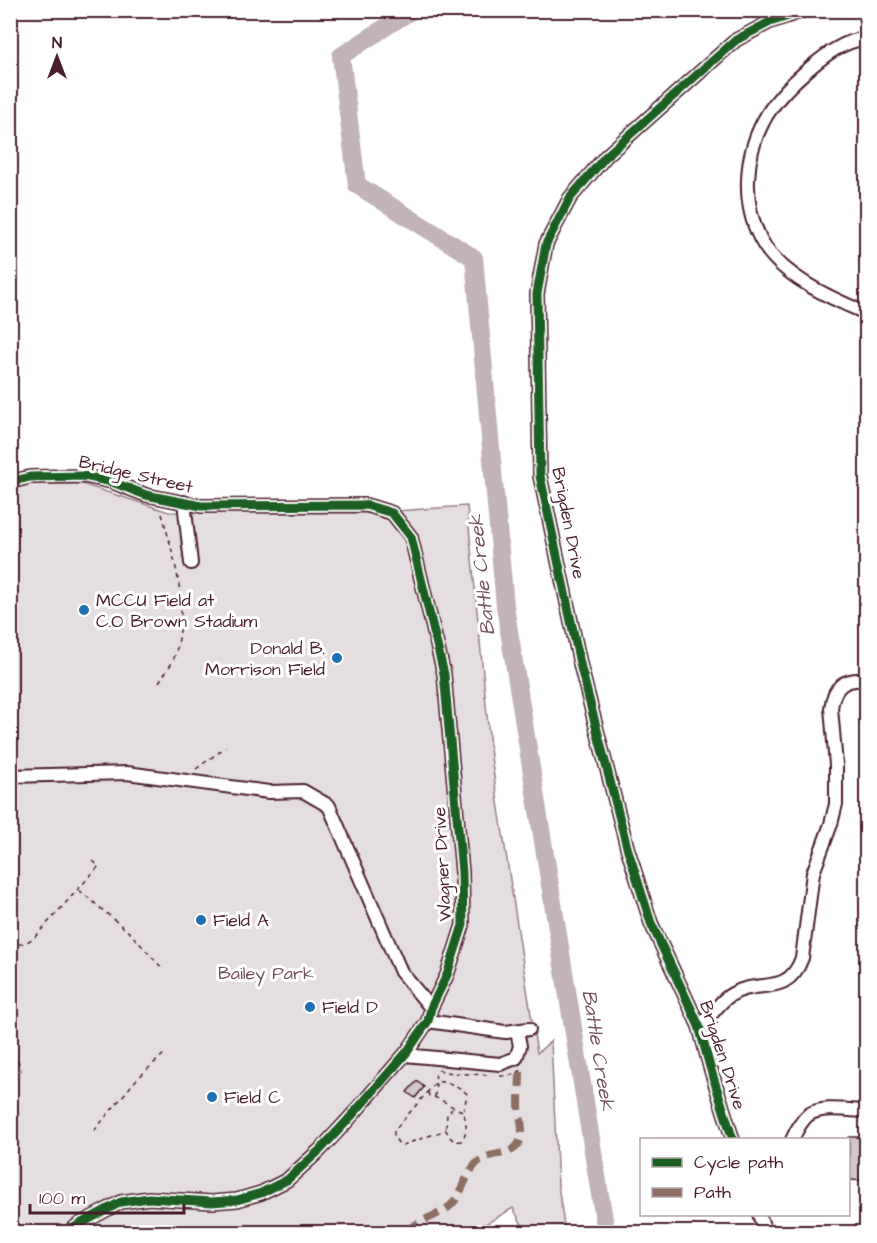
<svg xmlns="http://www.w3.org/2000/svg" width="877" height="1243" font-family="'Architects Daughter',sans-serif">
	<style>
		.green { fill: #e5dee0; stroke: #987e86; stroke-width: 1.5 }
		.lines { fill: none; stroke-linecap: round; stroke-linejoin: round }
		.river { stroke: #c1b3b6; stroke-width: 18 }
		.building { fill: #d2c7cb; stroke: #4a1f2b; stroke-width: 1.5 }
		.minor-casing { stroke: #4a1f2b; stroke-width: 16 }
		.path { stroke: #4a1f2b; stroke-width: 1.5; stroke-dasharray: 4.5 4.5; stroke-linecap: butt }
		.minor { stroke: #fff; stroke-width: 12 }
		.quiet { stroke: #8d6e63; stroke-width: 8; stroke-dasharray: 15 8; stroke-linecap: butt }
		.cycleway-casing { stroke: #fff; stroke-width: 13 }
		.cycleway { stroke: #1b5e20; stroke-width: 9 }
		.poi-dot { fill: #1f6fb2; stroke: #fff; stroke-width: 2 }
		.labels { text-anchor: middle; stroke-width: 6; stroke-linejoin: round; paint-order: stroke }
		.street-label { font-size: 18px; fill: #4a1f2b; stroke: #fff }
		.poi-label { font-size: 18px; fill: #4a1f2b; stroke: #fff; text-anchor: start }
		.park-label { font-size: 18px; fill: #714f58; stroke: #fff }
		.water-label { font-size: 20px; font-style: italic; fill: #74535c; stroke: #fff }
	</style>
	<rect width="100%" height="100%" fill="#fff"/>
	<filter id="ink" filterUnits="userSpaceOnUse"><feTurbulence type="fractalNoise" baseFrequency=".0167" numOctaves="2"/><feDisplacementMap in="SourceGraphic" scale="12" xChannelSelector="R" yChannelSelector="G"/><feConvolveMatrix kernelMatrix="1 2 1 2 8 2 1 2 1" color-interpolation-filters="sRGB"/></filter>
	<g filter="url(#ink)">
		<path class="green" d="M29,484H82L169,512L367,513L467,506L491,757L537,1053L551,1041L558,1185L565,1232H526L513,1208L472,1232H11V490Z"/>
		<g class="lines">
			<path class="river" d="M412,10L341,56L357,185L474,258L505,606L606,1232"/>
		</g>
		<path class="building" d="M417,1081L424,1087L415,1098L407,1092Z
			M849,1137H867V1181L849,1180Z"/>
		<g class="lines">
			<g class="minor-casing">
				<path id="minor" d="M866,38C843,42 829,52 811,67C793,82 774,100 763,122C745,156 742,203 760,238C778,275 830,298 866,313
					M10,482L30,477L84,476L112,482L146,495L201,506L366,505L392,513L411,537L444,674L462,872L463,925L447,975L431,1008L428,1021L407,1052L347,1121L320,1150L287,1180L261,1193L237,1200L212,1202L149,1198L121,1202L78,1225L70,1232
					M184,502L191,563
					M10,776L127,773L269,792L303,791L329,806L401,972L431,1008
					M428,1021L505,1032L529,1029
					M699,1026C711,1018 717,1004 729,996C757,977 787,999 802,958L813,873L831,824L836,804V765L831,708C834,686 844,678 866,680
					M405,1055L500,1064L516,1058L520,1046L517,1031
					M733,1140L710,1067L699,1026L651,923L627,847L581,668L540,476L537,294L546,244L570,198L606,156L736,40L770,22L806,10
					M792,1140C796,1131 801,1121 808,1115C823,1105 850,1111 866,1111
					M759,1214L765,1232"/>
			</g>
			<path class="path" d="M159,682C164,674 171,666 174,658C191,608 174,559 161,510
				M196,769L226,747
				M79,890L130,933L162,968
				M10,946L25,943L34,938L99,866L93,861
				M10,1034L21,1071
				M438,1070L452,1073L489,1075
				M500,1076C508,1076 518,1075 523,1068
				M428,1092L429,1096C442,1098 451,1108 463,1111C466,1122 469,1131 461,1141C452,1142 450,1138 446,1130L403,1145L399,1144L394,1137V1131L436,1082L435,1071
				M435,1097L436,1082C446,1080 461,1087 467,1094L464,1110
				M446,1128L447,1114L452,1109
				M94,1131L136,1080L166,1052"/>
			<use href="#minor" class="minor"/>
			<path class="quiet" d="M406,1232C421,1218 442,1216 453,1203C464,1190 468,1165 484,1158C496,1152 514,1156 520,1141C525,1131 519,1116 519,1104C519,1094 520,1083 520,1072"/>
			<g class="cycleway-casing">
				<path id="cycleway" d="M10,482L30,477L84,476L112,482L146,495L201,506L366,505L392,513L411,537L444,674L462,872L463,925L447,975L431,1008L428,1021L407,1052L347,1121L320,1150L287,1180L261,1193L237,1200L212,1202L149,1198L121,1202L78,1225L70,1232
					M733,1140L710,1067L699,1026L651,923L627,847L581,668L540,476L537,294L546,244L570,198L606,156L736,40L770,22L806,10"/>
			</g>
			<use href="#cycleway" class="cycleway"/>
		</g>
	</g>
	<g class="poi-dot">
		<circle cx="84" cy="610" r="6"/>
		<circle cx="337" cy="658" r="6"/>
		<circle cx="201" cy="920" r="6"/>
		<circle cx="310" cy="1007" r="6"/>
		<circle cx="212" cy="1097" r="6"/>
	</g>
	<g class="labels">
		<g class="street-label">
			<text transform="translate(136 474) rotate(13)" y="6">Bridge Street</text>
			<text transform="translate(569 523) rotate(79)" y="6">Brigden Drive</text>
			<text transform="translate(442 864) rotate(-93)" y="6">Wagner Drive</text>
			<text transform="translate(723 1055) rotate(72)" y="6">Brigden Drive</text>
		</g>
		<g class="poi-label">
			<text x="96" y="606">MCCU Field at<tspan x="96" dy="21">C.O Brown Stadium</tspan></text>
			<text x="325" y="654" text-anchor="end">Donald B.<tspan x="325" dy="21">Morrison Field</tspan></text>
			<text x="213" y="926">Field A</text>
			<text x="322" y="1013">Field D</text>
			<text x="224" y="1103">Field C</text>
		</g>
		<g class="park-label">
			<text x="266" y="979">Bailey Park</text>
		</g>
		<g class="water-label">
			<text transform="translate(481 575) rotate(-96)" y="7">Battle Creek</text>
			<text transform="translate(599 1050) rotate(81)" y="7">Battle Creek</text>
		</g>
	</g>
	<rect width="877" height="1243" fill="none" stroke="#fff" stroke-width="36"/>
	<rect x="18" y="18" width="841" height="1207" fill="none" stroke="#4a1f2b" stroke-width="2" filter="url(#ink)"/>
	<rect x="640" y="1138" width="210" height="78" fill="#ffffff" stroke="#b7a5aa" stroke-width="1.5"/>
	<rect x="652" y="1158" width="30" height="9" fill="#1b5e20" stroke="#b7a5aa" stroke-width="1.5"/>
	<text x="694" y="1168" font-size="18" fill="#4a1f2b">Cycle path</text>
	<rect x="652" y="1188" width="30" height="9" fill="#8d6e63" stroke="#b7a5aa" stroke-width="1.5"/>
	<text x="694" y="1198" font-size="18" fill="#4a1f2b">Path</text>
	<g transform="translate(57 57)" stroke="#ffffff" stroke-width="4.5" paint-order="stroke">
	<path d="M0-4.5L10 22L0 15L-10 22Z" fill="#4a1f2b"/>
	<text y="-9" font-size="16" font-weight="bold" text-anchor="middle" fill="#4a1f2b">N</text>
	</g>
	<path d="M30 1204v9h154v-9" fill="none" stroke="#4a1f2b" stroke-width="3"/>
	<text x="39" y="1204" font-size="18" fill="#4a1f2b" stroke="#ffffff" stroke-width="4.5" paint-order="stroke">100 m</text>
</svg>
